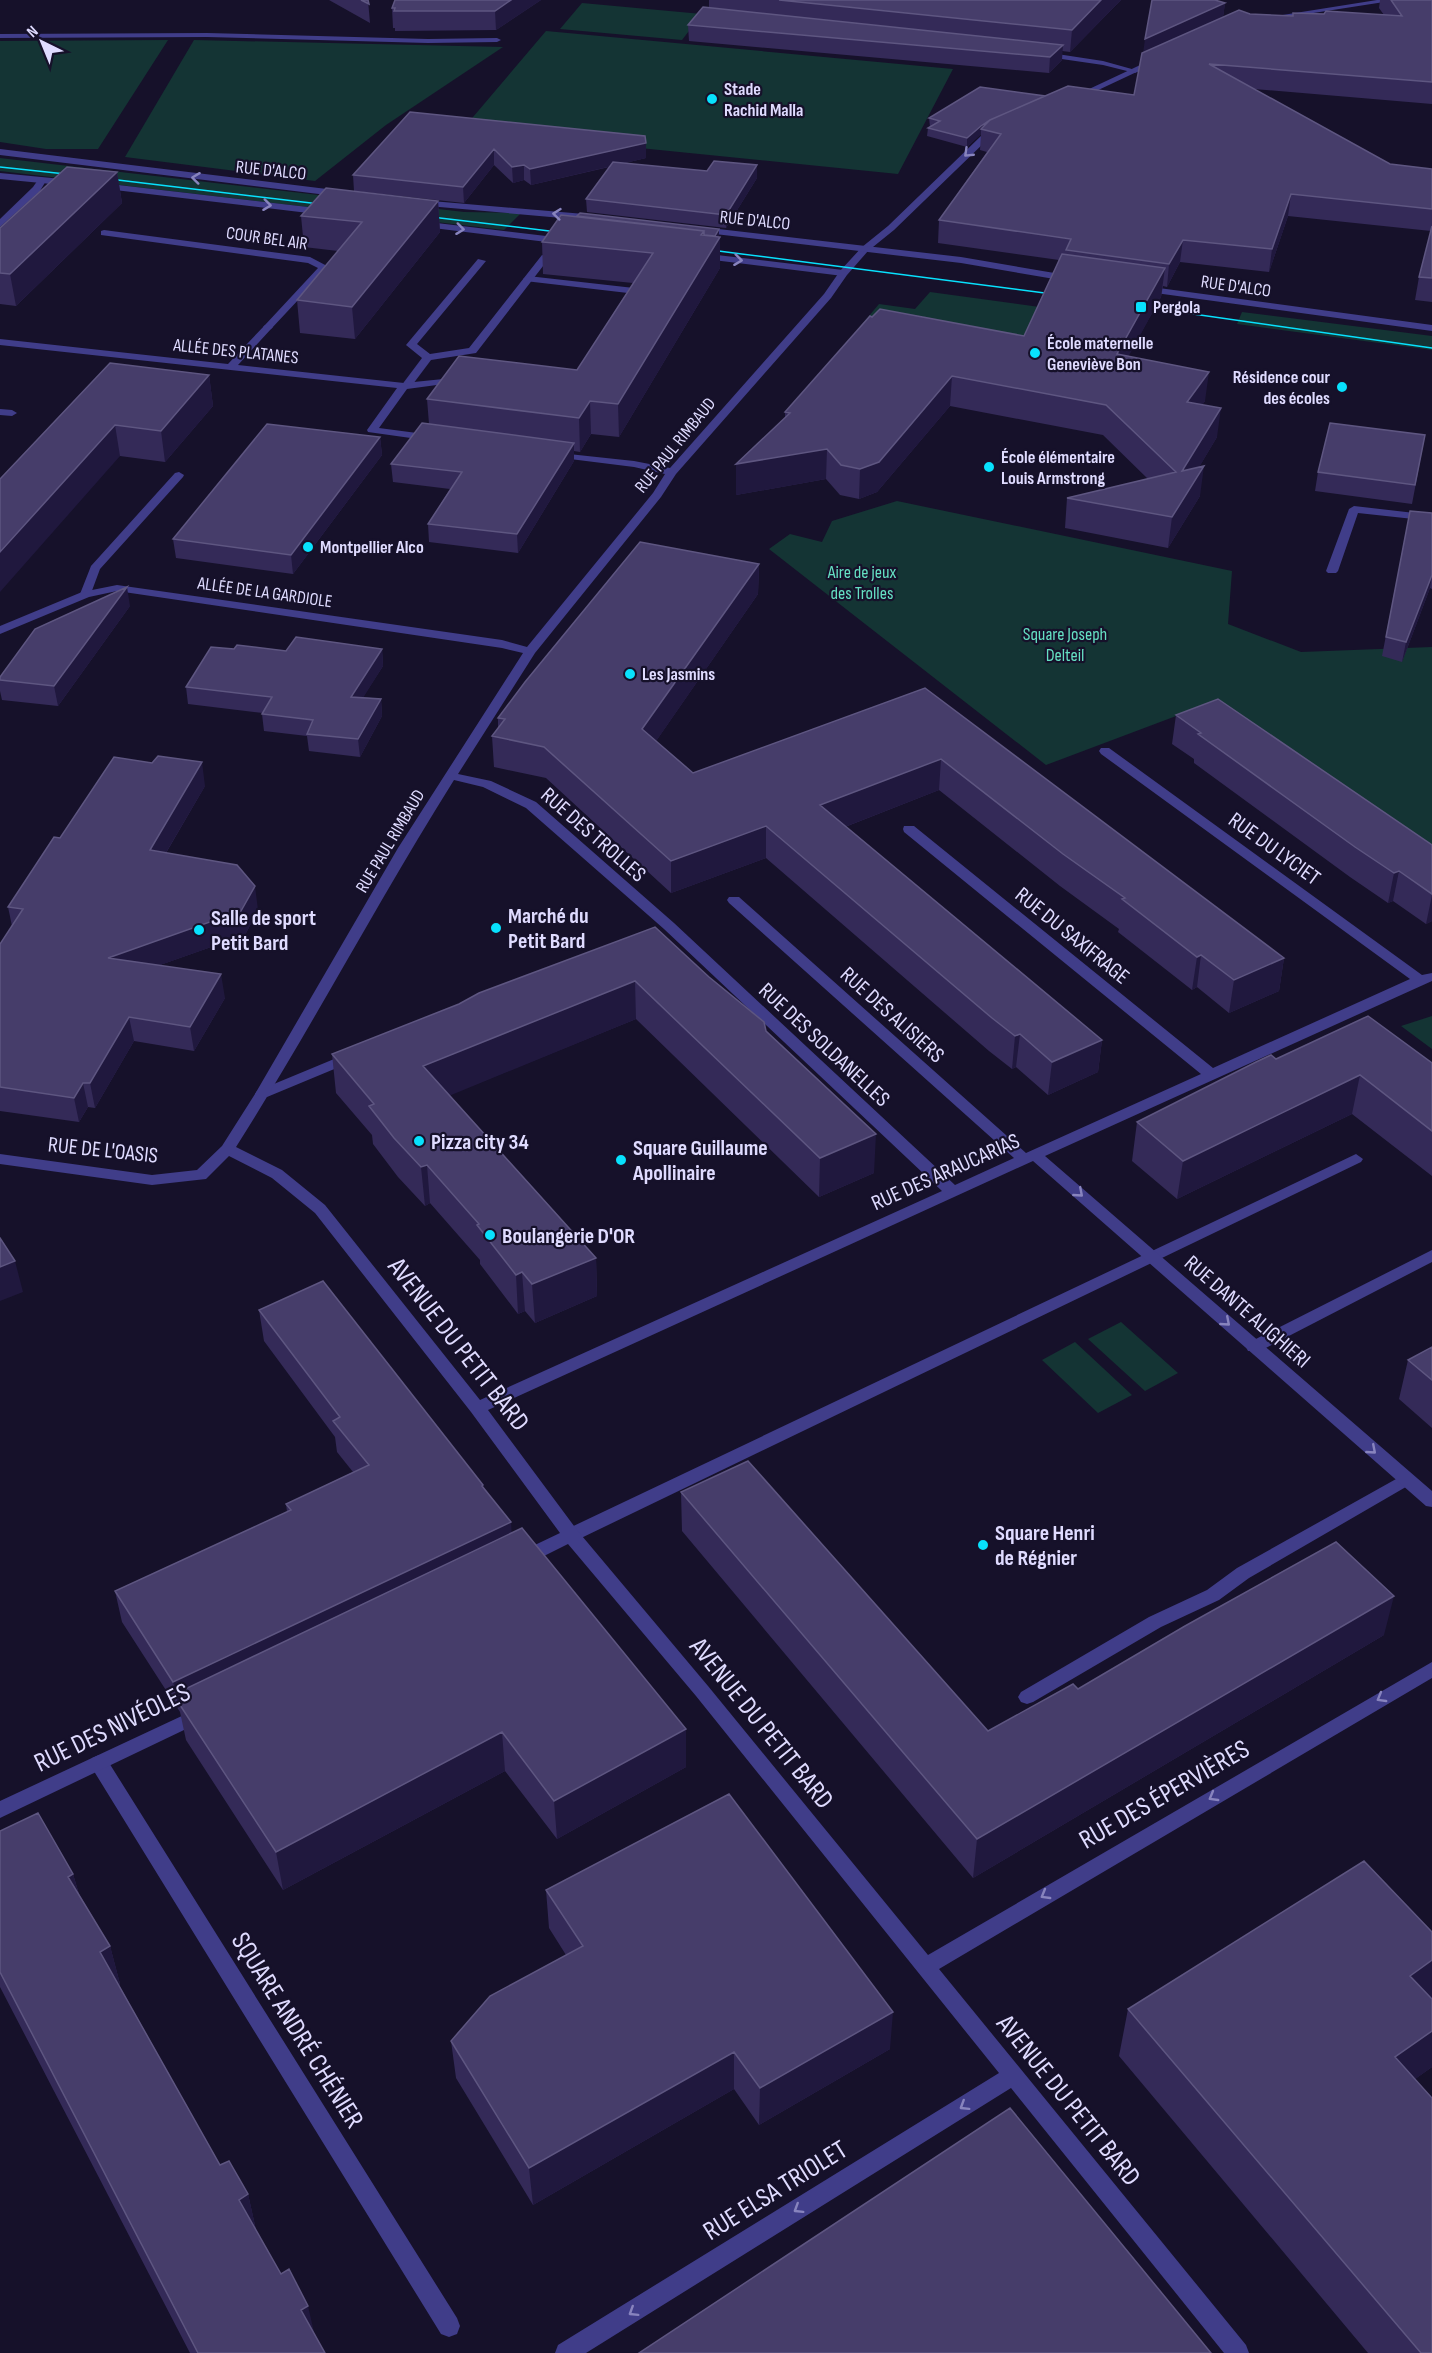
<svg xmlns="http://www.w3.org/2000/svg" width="1432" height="2353" font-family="'Sofia Sans Condensed',sans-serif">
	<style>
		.green { fill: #143434 }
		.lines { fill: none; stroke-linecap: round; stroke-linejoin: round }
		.service { fill: #403d89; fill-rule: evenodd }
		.pedestrian { fill: #403d89; fill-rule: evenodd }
		.minor { fill: #403d89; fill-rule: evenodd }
		.tertiary { fill: #403d89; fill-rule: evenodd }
		.tram { stroke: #08e1fd; stroke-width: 1.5 }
		.wall { fill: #342a58 }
		.shaded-wall { fill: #20183e }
		.building { fill: #463d6a; stroke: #5e5681; stroke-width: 1.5 }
		.oneway { stroke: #8884be }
		.poi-dot { fill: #08e1fd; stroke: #16112a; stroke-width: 2 }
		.labels { text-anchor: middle; stroke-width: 4.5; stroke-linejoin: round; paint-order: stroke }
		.far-poi-label { font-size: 18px; font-weight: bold; fill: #dfdbff; stroke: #16112a; text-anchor: start }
		.far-street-label { font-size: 18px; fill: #dfdbff; stroke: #16112a }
		.far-park-label { font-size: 18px; fill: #65e0c3; stroke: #16112a }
		.street-label { font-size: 22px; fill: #dfdbff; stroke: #16112a }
		.poi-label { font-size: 22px; font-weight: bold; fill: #dfdbff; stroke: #16112a; text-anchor: start }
		.near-street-label { font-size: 27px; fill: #dfdbff; stroke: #16112a }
	</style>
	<rect width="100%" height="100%" fill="#16112a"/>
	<path class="green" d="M582,3L702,14L682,40L560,29Z
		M546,31L953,69L898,174L462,130Z
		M168,40L98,149H46L0,142V41Z
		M194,40L503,47L386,125L315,181L125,157Z
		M0,158L464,212L521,213L504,230L0,171Z
		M930,292L1105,316L1052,368L858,329L879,304L915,309Z
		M1242,312L1432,336V350L1237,324Z
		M897,501L1232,571L1228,624L1301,652L1432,647V851L1208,704L1046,765L769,549L790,534L822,542L832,521Z
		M1432,1016V1049L1401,1026Z
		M1121,1322L1178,1373L1145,1391L1088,1339Z
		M1075,1342L1132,1395L1098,1413L1042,1360Z"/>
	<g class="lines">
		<path class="service" d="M207,33L428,39L497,38L501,40L497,42L428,43L207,37L0,38V34Z
			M1044,52L1103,61L1139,71L1135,73L1103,65L1041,56L1040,54Z
			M542,255L550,257L476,353L431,360L410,388H402L401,386L422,358L406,345L478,259L486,261L417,344L430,354L469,348Z
			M179,472L184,475L183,477L100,569L90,596H82L80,594L91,566L175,473Z
			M1354,506L1432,515V521L1358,513L1338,571L1336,573H1328L1326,571L1349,509Z
			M1356,1154L1363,1159L1361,1162L577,1540L571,1542L565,1540L562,1535L565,1530Z
			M1432,1250V1262L1260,1351H1248L1246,1347L1248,1343Z
			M1405,1474L1411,1476L1413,1480L1411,1484L1249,1578L1219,1600L1161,1627L1033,1702L1027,1704L1021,1702L1018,1697L1021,1692L1149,1617L1207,1590L1237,1568Z
			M99,1755L106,1758L457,2318L460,2326L457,2334L449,2337L441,2334L92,1768L90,1763L92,1758Z"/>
		<path class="pedestrian" d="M104,230L310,257L329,267L271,329L268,330L263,327L265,325L318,268L308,263L101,235V231Z
			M528,276L634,288L639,291L629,306L626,307L621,304L628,293L525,281L523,279Z
			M351,1052L358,1057L356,1060L267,1097H257L255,1094L257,1091Z"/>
		<path class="minor" d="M1377,0H1397L1268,20L1264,18Z
			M1153,59L1160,61L1077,100L1070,98Z
			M994,130L1001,132L987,140L894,230L868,251L847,275L831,298L676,474L661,497L535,653L458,774L491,781L536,802L674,923L955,1185L1014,1158L729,903L727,900L729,897H739L1026,1153L1201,1074L904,832L903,829L904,826H914L1213,1068L1410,979L1101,754L1099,751L1101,748H1109L1422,975L1432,973V981L1045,1156L1432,1491V1507L1426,1506L1033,1161L488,1410L577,1530L708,1686L928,1955L1432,1662V1678L939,1969L1246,2345L1249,2353H1224L1011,2088L586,2353H555L558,2345L999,2073L696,1696L568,1544L528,1564L522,1566L516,1564L513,1559L516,1554L560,1533L471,1412L315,1213L272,1178L229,1156L206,1179L152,1185L0,1164V1154L152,1175L197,1170L222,1146L255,1094L398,848L523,653L502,648L117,591L89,597L0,634V626L82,592L117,585L502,640L527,647L653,493L665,474L634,467L554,457L549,454L550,452L634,461L670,468L824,294L840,271L862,247L888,226L981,136ZM454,780L483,787L526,808L664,929L942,1191L480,1400L325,1205L282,1170L236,1147C312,1027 378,901 454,780Z
			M40,177L47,179L40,191L0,227V219L33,187Z
			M268,324L273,327L271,329L238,365L404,383L463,377V381L459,382L407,389L379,428L432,435L437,438L432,441L368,432L367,430L397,388L0,345V339L228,364L265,325Z
			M0,409L12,410L17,413L12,416L0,415Z
			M201,1707L207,1709L210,1714L207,1719L0,1818V1801Z"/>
		<path class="tertiary" d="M0,149L343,191L348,194L343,197L0,155Z
			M0,173L72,180L76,183L72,186L0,179Z
			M101,183L325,209L330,212L325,215L98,188V184Z
			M420,200L596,215L601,218L596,221L417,205V201Z
			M420,221L563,238L568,241L563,244L417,226L415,224Z
			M701,227L961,257L1072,276L1077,279L1072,282L961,263L698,232V228Z
			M700,253L843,270L848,273L843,276L697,258V254Z
			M1144,286L1432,325V331L1141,291L1139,289Z"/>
		<path class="tram" d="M0,167L75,175
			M101,178L328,205
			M423,216L566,233
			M703,249L1060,295
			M1137,306L1432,348"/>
	</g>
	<path class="wall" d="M329,0H368L370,23Z
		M395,0H541L496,30L395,31V28H393L392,8Z
		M709,0H1121L1070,52L1062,51V60L1049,73L689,41L688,25L709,8Z
		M1380,0H1432V104L1254,89L1390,164L1432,169V302L1415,300L1419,277L1431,231L1288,216L1269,272L1180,262L1167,287L1163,286L1161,297L1128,356L1205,401L1202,405L1217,437L1199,467L1200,496L1168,548L1065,528L1067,498L1148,479L1103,435L950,406L877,492L859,499L840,495L826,479L736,495L785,418V412L1024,336L1059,260L938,243L939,220L987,152L980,150L981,134L967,147L927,136L928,128L930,127L929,118L1045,96L1134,95L1225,3L1223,17L1250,14L1293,16L1384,15L1379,8Z
		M410,112L646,158L625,163L757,178L726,228L587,212L586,199L609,167L531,185L524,180L513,183L494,165L464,203L354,191L353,175Z
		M117,172L122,203L16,306L0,304V228Z
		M438,201L440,232L355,339L300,333L297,300L338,251L304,247L301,216Z
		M719,237L720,268L619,437L591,434L580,452L574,451V461L518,553L429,542L428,524L450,489L393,482L391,464L429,424L427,399L577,370L633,283L543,274L542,242Z
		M209,375L213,406L165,462L120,456L0,479Z
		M1425,435L1412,504L1315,491L1318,472Z
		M380,437L382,455L293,574L176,558L173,539Z
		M1410,511L1432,513V589L1430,588L1402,662L1382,656Z
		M759,564L758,594L656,741L693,773L925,688L1284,958L1279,991L1229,1013L1197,987L1192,990L1118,932L1119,929L1060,886L939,790L845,827L1102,1040L1098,1072L1048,1095L1016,1067L1012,1069L989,1051L766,858L671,893L546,778L494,767L492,736L498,728V718Z
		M130,606L58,706L2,700L0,691V677Z
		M234,649L286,651L382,649L383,666L363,697L381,699L382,716L360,757L309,751L307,736L264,731L262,714L263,713L188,704L186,687Z
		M1176,715L1432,845V921L1426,924L1393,901L1388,903L1350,877L1194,763V759L1172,744Z
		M205,786L166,853L258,910L245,935L160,965L225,998L194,1051L134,1041L95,1108L88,1107L79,1122L0,1111V944L12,926L8,907L60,838Z
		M655,927L766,1031L874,1173L819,1197L636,1019L449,1095L596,1258L597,1296L535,1323L525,1311L518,1314L480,1264V1260L430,1203L425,1206L398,1177L373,1144L372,1135L336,1093L332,1054Z
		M1276,1059L1432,1063V1176L1352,1114L1177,1199L1132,1161L1137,1122Z
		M259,1310L483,1485L484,1489L512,1533L686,1729V1767L557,1839L505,1771L283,1890L186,1740L180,1712L122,1622L115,1591L287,1512L286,1504L353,1472L337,1452L335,1437L264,1341Z
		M1432,1347V1428L1399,1399L1408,1360Z
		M681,1492L988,1731L1078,1689L1384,1635L973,1878L682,1531Z
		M0,1831L73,1874L79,1894L110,1946L120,1984L119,1985L220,2165L248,2194L256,2230L325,2353H190L0,1987Z
		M546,1890L890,2049L759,2125L734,2089L533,2205L456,2078L451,2041L566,1955L549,1928Z
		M1432,1932V1998H1431L1432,2067L1415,2079L1432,2353H1368L1119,2056L1128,2009Z"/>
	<path class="shaded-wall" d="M511,0H541L496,30L495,11Z
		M1101,0H1121L1070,52L1072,30Z
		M1225,3L1222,26L1142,61L1145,39Z
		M1063,45L1062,60L1049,73L1050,57Z
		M1047,96L981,129V134L967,147V138L981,126Z
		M646,143V158L531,185L530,169Z
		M494,149V165L464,203L463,187Z
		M524,165V180L513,183L512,167Z
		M757,165V178L726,228V215Z
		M117,172L122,203L16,306L10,274Z
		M1291,194L1288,216L1269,272L1272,249Z
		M438,201L440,232L355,339L352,307Z
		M719,229V238L710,244Z
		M720,237V268L619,437L618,404Z
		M1183,240L1180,262L1167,287L1169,264Z
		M1165,268L1161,297L1114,383L1117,354Z
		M1209,372L1205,401L1184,432L1187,402Z
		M209,375L213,406L165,462L161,431Z
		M952,376L950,406L877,492L859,499L860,469Z
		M590,401L591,434L580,452L579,418Z
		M1221,408L1217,437L1179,501L1182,471Z
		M115,425L120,456L0,592V552Z
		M380,437L382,455L293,574L291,555Z
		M574,443V461L518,553L517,534Z
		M827,449L826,479L736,495V464Z
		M1204,466L1200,496L1168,548L1172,517Z
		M759,564L758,594L643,760L642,729Z
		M1432,575L1430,588L1402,662L1406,642Z
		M127,587L130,606L58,706L54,686Z
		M382,649L383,666L353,714L351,697Z
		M381,699L382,716L360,757L358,739Z
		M941,759L939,790L819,837L820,805Z
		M202,762L205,786L154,873L150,850Z
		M766,826V858L671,893V861Z
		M1399,871L1393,901L1388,903L1394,873Z
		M255,886L258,910L245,935L112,982L108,958Z
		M1432,895V921L1426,924Z
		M1201,955L1197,987L1192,990L1197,957Z
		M1284,958L1279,991L1229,1013L1234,980Z
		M221,974L225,998L194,1051L190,1027Z
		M635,981L636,1019L427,1105L423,1066Z
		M129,1017L134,1041L95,1108L90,1083Z
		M1020,1034L1016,1067L1012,1069L1015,1036Z
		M1102,1040L1098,1072L1048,1095L1052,1062Z
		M1360,1075L1352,1114L1177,1199L1183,1161Z
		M83,1083L88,1107L79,1122L74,1098Z
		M876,1134L874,1173L819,1197L820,1158Z
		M427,1165L430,1203L425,1206L421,1167Z
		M596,1258L597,1296L535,1323L532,1284Z
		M15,1261L23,1292L0,1301V1267Z
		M522,1272L525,1311L518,1314L516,1275Z
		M511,1522L513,1553L187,1697L183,1690L187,1709L178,1702L180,1712L173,1682Z
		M1394,1596L1384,1635L973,1878L977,1839Z
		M686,1729V1767L557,1839L554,1801Z
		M502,1732L505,1771L283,1890L276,1852Z
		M73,1874L84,1912L68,1877Z
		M110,1946L120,1984L111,1990L100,1952Z
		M1432,1960V1998L1395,2023L1410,1976Z
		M893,2012L890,2049L759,2125L760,2088Z
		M1432,2031V2067L1380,2104L1395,2057Z
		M734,2052V2089L533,2205L529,2168Z
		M248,2194L256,2230L239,2200Z
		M308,2306L316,2341L301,2310Z"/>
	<path class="building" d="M361,0H368L369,4Z
		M395,0H511L495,11H394L395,8H392Z
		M779,0H1101L1072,30Z
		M1152,0H1215L1225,3L1145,39Z
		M1391,0H1432V82L1209,64L1390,164L1432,169V209L1291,194L1272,249L1183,240L1169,264L1066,250L1071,239L939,220L1001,134L981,129L990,120L1068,86L1134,95L1142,53L1239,10L1250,14L1293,16V13L1324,14L1326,11L1402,16Z
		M703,7L1063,45L1050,57L688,25Z
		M980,87L1045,96L990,120L981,126L967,138L928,128L940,121L929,118Z
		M410,112L645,136L646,143L530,169L524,165L512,167L494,149L463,187L353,175Z
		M714,161L757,165L726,215L586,199L613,162L707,171Z
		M67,167L117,172L10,274L0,273V228Z
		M326,188L438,201L352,307L297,300L362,222L301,216Z
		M580,213L719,229L715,236L704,235V231L577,216Z
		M561,215L704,231L701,235L720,237L618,404L590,401L579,418L427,399L459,356L577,370L653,253L542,242Z
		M1432,226V278L1419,277Z
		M1062,254L1165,268L1117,354L1209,372L1187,402L1221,408L1182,471L1204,466L1172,517L1067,498L1176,472L1106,405L952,376L879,462L860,469L841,465L827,449L736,464L790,413L785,412L870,316L872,317L880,309L1024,336Z
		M110,363L209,375L161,431L115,425L0,552V479Z
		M422,423L574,443L517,534L428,524L462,472L391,464Z
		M1330,423L1425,435L1415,485L1318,472Z
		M267,424L380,437L291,555L173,539Z
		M1410,511L1432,513V575L1406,642L1386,637Z
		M640,542L759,564L642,729L693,773L925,688L1284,958L1234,980L1201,955L1197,957L1122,899L1125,898L1063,854L941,759L820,805L1102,1040L1052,1062L1020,1034L1015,1036L992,1018L766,826L671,861L544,747L492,736L505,719L498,718L525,682Z
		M127,587L54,686L0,680V677L35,629Z
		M296,637L382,649L351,697L381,699L358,739L307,734L313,720L262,714L272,697L186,687L211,647L234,649L237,645L286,651Z
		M1218,699L1432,845V894L1399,871L1394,873L1355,847L1198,734L1201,733L1176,715Z
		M158,756L202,762L150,850L237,865L255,886L241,911L108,958L221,974L190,1027L129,1017L90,1083H83L74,1098L0,1087V944L23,909L8,907L54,837L60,838L114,757L152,763Z
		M655,927L709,977L764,1022L766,1031L876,1134L820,1158L635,981L423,1066L596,1258L532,1284L522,1272L516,1275L477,1225L479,1224L427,1165L421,1167L394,1138L369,1106L374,1104L332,1054L459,1004L479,993Z
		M1368,1016L1432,1063V1131L1360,1075L1183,1161L1137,1122L1256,1062L1271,1055L1276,1059Z
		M0,1238L15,1261L0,1267Z
		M323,1281L483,1485L482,1486L511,1522L173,1682L115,1591L291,1510L286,1504L369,1465L333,1421L340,1417L259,1310Z
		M1432,1347V1380L1408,1360Z
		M748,1461L988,1731L1073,1684L1078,1689L1185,1626L1336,1542L1394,1596L977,1839L681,1492Z
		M522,1528L686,1729L554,1801L502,1732L276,1852L178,1702L187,1697L183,1690Z
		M729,1794L893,2012L760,2088L734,2052L529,2168L451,2041L490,1996L583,1946L546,1890Z
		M38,1813L73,1874L68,1877L110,1946L100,1952L220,2165L229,2161L248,2194L239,2200L281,2274L289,2269L308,2306L301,2310L325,2353H198L0,1972V1831Z
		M1364,1861L1432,1932V1960L1410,1976L1432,1999V2031L1395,2057L1432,2098V2353H1421L1128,2009Z
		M1010,2108L1211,2353H639Z"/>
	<defs><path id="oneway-chevron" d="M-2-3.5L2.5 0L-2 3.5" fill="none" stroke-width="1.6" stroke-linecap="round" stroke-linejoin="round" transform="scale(1.5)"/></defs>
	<g class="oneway">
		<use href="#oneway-chevron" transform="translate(968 153) rotate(136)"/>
		<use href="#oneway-chevron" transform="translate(196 178) rotate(-173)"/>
		<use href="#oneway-chevron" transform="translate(267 205) rotate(7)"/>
		<use href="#oneway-chevron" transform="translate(557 214) rotate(-174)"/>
		<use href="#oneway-chevron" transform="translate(460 229) rotate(7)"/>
		<use href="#oneway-chevron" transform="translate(738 260) rotate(7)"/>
		<use href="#oneway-chevron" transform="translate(1079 1193) rotate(41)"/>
		<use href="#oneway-chevron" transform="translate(1226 1322) rotate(41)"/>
		<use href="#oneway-chevron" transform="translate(1372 1450) rotate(41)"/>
		<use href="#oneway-chevron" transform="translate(1381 1698) rotate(150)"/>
		<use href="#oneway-chevron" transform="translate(1213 1797) rotate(150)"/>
		<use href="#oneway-chevron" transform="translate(1045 1895) rotate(150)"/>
		<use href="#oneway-chevron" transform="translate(964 2106) rotate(148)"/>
		<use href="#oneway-chevron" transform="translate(798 2209) rotate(148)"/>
		<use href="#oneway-chevron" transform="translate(633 2312) rotate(148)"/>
	</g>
	<g class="poi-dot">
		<circle cx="712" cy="99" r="6"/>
		<rect x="1135" y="301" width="12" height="12" rx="3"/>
		<circle cx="1035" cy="353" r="6"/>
		<circle cx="1342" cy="387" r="6"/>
		<circle cx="989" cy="467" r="6"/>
		<circle cx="308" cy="547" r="6"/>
		<circle cx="630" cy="674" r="6"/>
		<circle cx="496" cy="928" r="6"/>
		<circle cx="199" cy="930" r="6"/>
		<circle cx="419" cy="1141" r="6"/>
		<circle cx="621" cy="1160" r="6"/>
		<circle cx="490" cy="1235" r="6"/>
		<circle cx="983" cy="1545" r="6"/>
	</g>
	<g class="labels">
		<g class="far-poi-label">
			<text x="724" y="95">Stade<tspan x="724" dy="21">Rachid Malla</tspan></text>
			<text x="1153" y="313">Pergola</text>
			<text x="1047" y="349">École maternelle<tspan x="1047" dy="21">Geneviève Bon</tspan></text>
			<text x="1330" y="383" text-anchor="end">Résidence cour<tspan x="1330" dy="21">des écoles</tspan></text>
			<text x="1001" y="463">École élémentaire<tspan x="1001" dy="21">Louis Armstrong</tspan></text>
			<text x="320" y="553">Montpellier Alco</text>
			<text x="642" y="680">Les Jasmins</text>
		</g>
		<g class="far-street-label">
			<text transform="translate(271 170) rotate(6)" y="6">RUE D'ALCO</text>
			<text transform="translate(755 220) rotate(6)" y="6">RUE D'ALCO</text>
			<text transform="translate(267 238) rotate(8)" y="6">COUR BEL AIR</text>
			<text transform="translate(1236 286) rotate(8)" y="6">RUE D'ALCO</text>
			<text transform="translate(236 351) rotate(6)" y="6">ALLÉE DES PLATANES</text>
			<text transform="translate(675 445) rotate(-51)" y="6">RUE PAUL RIMBAUD</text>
			<text transform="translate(265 592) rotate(8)" y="6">ALLÉE DE LA GARDIOLE</text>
			<text transform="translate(390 841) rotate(-59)" y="6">RUE PAUL RIMBAUD</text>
		</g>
		<g class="far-park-label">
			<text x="862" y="578">Aire de jeux<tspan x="862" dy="21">des Trolles</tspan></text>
			<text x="1065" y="640">Square Joseph<tspan x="1065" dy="21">Delteil</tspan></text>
		</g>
		<g class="street-label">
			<text transform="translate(594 834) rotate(41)" y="8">RUE DES TROLLES</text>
			<text transform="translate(1275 848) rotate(36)" y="8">RUE DU LYCIET</text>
			<text transform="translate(1073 935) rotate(39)" y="8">RUE DU SAXIFRAGE</text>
			<text transform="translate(893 1014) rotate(42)" y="8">RUE DES ALISIERS</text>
			<text transform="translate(825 1044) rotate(43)" y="8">RUE DES SOLDANELLES</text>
			<text transform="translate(103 1149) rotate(6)" y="8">RUE DE L'OASIS</text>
			<text transform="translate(945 1171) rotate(-24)" y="8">RUE DES ARAUCARIAS</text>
			<text transform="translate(1248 1311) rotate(41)" y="8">RUE DANTE ALIGHIERI</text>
		</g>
		<g class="poi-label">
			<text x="508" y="923">Marché du<tspan x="508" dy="25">Petit Bard</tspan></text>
			<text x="211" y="925">Salle de sport<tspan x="211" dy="25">Petit Bard</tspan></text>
			<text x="431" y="1149">Pizza city 34</text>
			<text x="633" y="1155">Square Guillaume<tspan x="633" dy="25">Apollinaire</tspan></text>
			<text x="502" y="1243">Boulangerie D'OR</text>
			<text x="995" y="1540">Square Henri<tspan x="995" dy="25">de Régnier</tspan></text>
		</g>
		<g class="near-street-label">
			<text transform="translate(459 1344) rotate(52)" y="9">AVENUE DU PETIT BARD</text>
			<text transform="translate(762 1723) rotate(51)" y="9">AVENUE DU PETIT BARD</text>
			<text transform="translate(112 1727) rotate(-26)" y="9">RUE DES NIVÉOLES</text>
			<text transform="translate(1164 1794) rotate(-30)" y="9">RUE DES ÉPERVIÈRES</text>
			<text transform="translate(298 2030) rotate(58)" y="9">SQUARE ANDRÉ CHÉNIER</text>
			<text transform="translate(1069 2100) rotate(51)" y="9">AVENUE DU PETIT BARD</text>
			<text transform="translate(775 2190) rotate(-32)" y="9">RUE ELSA TRIOLET</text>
		</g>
	</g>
	<g transform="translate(42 42) rotate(317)" stroke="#16112a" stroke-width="4.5" paint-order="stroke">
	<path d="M0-4.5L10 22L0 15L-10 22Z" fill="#dfdbff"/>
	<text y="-9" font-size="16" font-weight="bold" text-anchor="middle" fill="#dfdbff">N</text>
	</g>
</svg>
